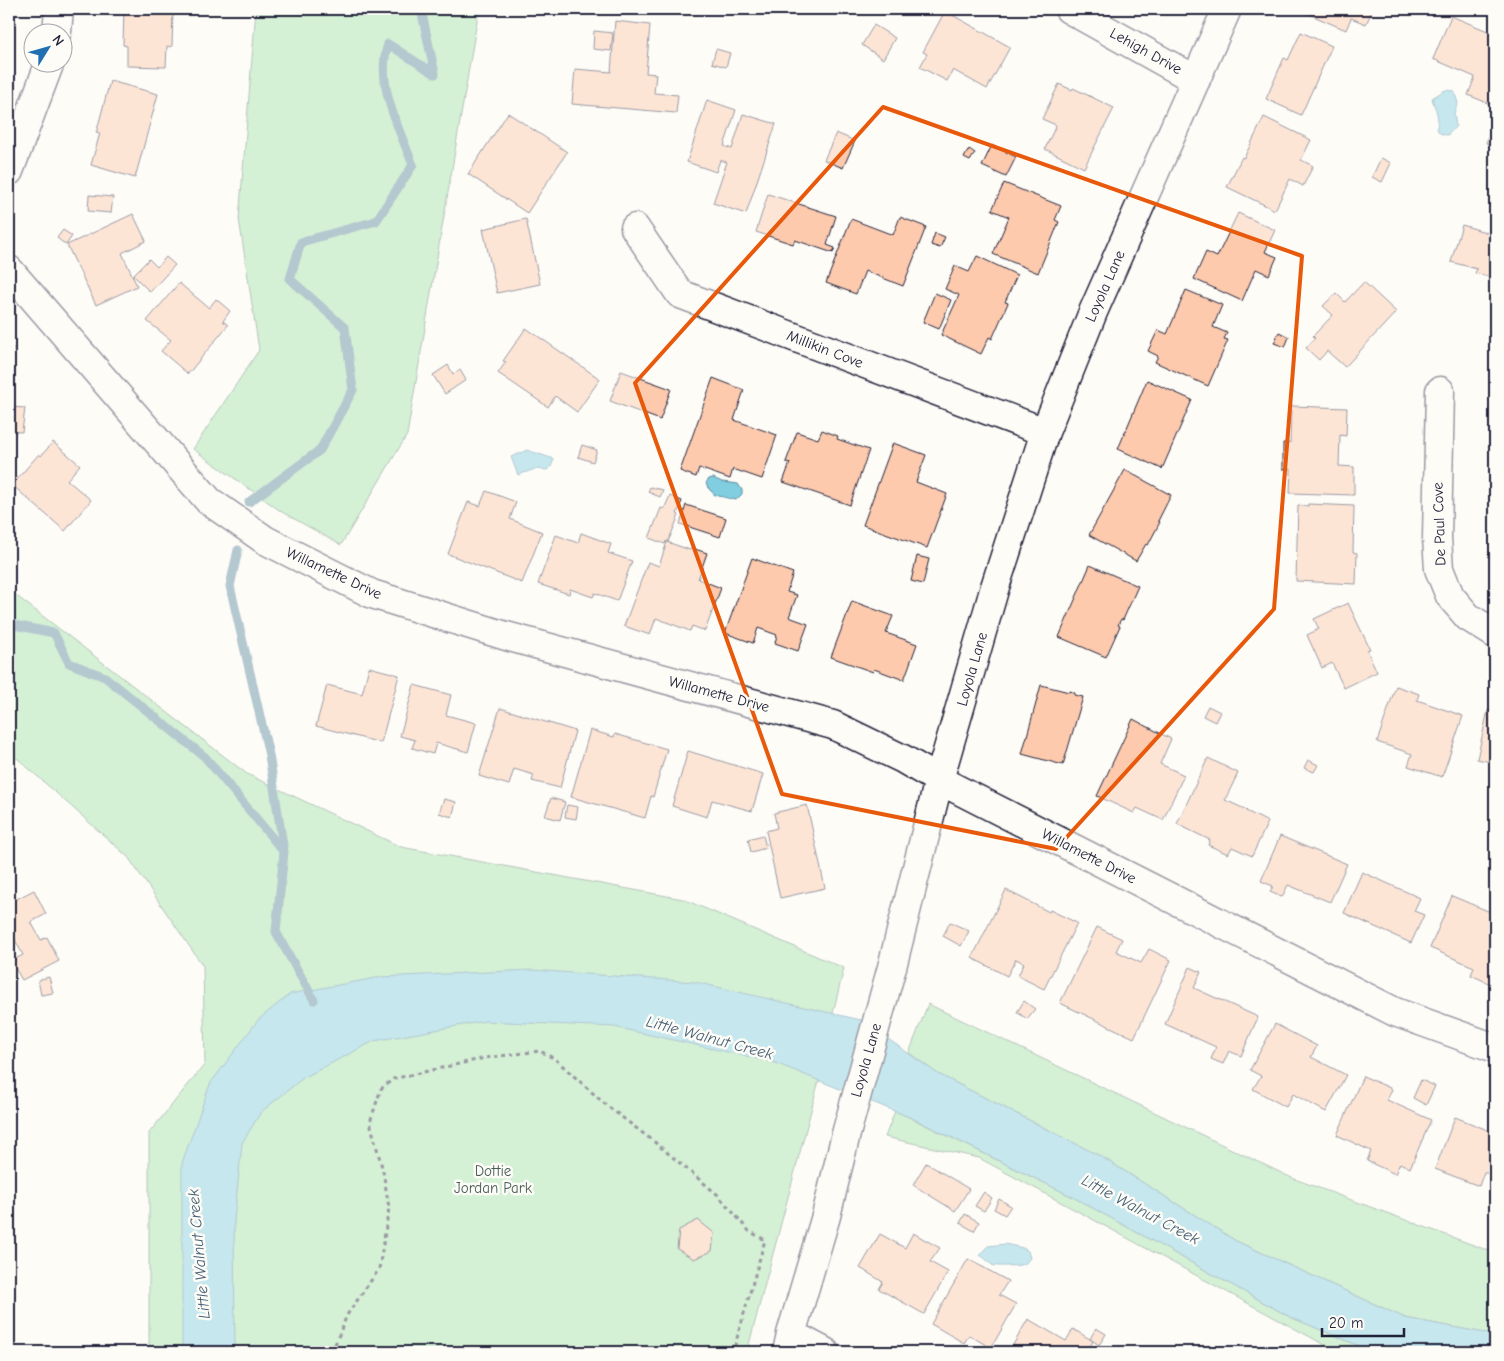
<svg xmlns="http://www.w3.org/2000/svg" width="1504" height="1361" font-family="'Comic Neue',sans-serif">
	<style>
		.green { fill: #a2e2aa; stroke: #628272 }
		.water { fill: #81cee1; stroke: #5b899f }
		.lines { fill: none; stroke-linecap: round; stroke-linejoin: round }
		.stream { stroke: #5b899f; stroke-width: 9 }
		.building { fill: #fdcaad; stroke: #22223b }
		.minor-casing { stroke: #22223b; stroke-width: 31 }
		.path { stroke: #22223b; stroke-width: 3; stroke-dasharray: 4 4; stroke-linecap: butt }
		.minor { stroke: #fdfcf7; stroke-width: 28 }
		.marked { fill: none; stroke: #e8590c; stroke-width: 4; stroke-linejoin: round }
		.labels { text-anchor: middle; stroke-width: 5; stroke-linejoin: round; paint-order: stroke }
		.street-label { font-size: 15px; fill: #22223b; stroke: #fdfcf7 }
		.park-label { font-size: 15px; fill: #485c5c; stroke: #fdfcf7 }
		.water-label { font-size: 16px; font-style: italic; fill: #435e75; stroke: #fdfcf7 }
	</style>
	<rect width="100%" height="100%" fill="#fdfcf7"/>
	<filter id="ink" filterUnits="userSpaceOnUse"><feTurbulence type="fractalNoise" baseFrequency=".02" numOctaves="2"/><feDisplacementMap in="SourceGraphic" scale="10" xChannelSelector="R" yChannelSelector="G"/><feConvolveMatrix kernelMatrix="1 2 1 2 8 2 1 2 1" color-interpolation-filters="sRGB"/></filter>
	<g filter="url(#ink)">
		<path class="green" d="M256,9H479L407,435L341,545L282,512L193,449L259,350L239,219Z
			M9,590L247,774L401,847L683,899L844,968L821,1062L822,1069L747,1352H149V1133L205,1064L203,966L128,857L9,751Z
			M928,1004L1292,1178L1495,1253V1335L1405,1318L1236,1241L1102,1157L938,1074L909,1053Z
			M895,1111L913,1119L1071,1196L1290,1317L1374,1352H1338L979,1158L885,1137Z"/>
		<path class="water" d="M1445,90L1454,91L1458,103L1454,113L1456,126L1448,135C1431,134 1440,124 1437,114C1436,108 1433,104 1432,98Z
			M527,450L554,459L551,467L547,470L535,469L518,475L511,457Z
			M713,478L722,482L738,484L742,490V494L736,500L715,495L709,489L706,483L709,479Z
			M532,970L695,982L861,1020L938,1074L1102,1157L1236,1241L1405,1318L1495,1335V1352H1374L1290,1317L1071,1196L914,1119L773,1062L614,1027L485,1021L374,1041L303,1078L261,1112L242,1143L234,1221L235,1352H182V1163L210,1084L258,1020L290,994L381,977Z
			M1005,1244L1023,1248L1028,1251L1030,1258C1028,1260 1027,1263 1024,1264C1020,1266 995,1267 992,1265C987,1261 985,1257 979,1255L988,1246Z"/>
		<g class="lines">
			<path class="stream" d="M249,502L320,450L353,390L345,328L290,279L301,242L376,221L413,165C399,128 375,84 388,44L435,74L421,9
				M238,550L230,586L269,755L284,852L276,932L314,1000
				M9,624L54,633L69,663L105,677L205,757L284,852"/>
		</g>
		<path class="building" d="M124,9H173L172,47L167,46L166,67L127,66V46L123,45Z
			M1306,9H1373L1366,24L1351,18L1346,30L1304,12Z
			M945,11L1010,47L987,89L953,70L947,81L920,67L927,54L923,52Z
			M1451,16L1495,34V90L1490,104L1468,95L1475,77L1433,59Z
			M615,21L650,25L646,73L656,74L654,93L678,95L676,113L572,104L575,69L611,72Z
			M874,25L895,38L883,59L862,45Z
			M594,31L613,33L611,51L593,49Z
			M1301,32L1332,46L1301,115L1266,99L1284,58L1288,60Z
			M716,49L730,53L726,67L712,63Z
			M110,81L158,94L135,178L91,165L100,133L96,132L97,130Z
			M1059,84L1072,90L1073,88L1114,108L1084,168L1045,149L1056,125L1042,119Z
			M707,100L736,110L724,146L732,149L743,114L776,124L746,214L713,203L727,162L720,160L716,172L687,162Z
			M508,113L567,152L527,213L468,174Z
			M1264,117L1311,140L1301,160L1313,166L1303,186L1290,179L1275,210L1227,187L1242,157L1244,158Z
			M836,133L855,141L843,168L824,160Z
			M1489,134L1495,136V146L1486,143Z
			M992,145L1016,157L1006,177L982,166Z
			M969,149L975,153L970,161L964,158Z
			M1381,158L1391,163L1382,182L1372,177Z
			M1004,183L1061,206L1055,220L1059,222L1038,273L993,254L1009,217L992,210Z
			M768,194L836,216L827,245L835,248L833,253L795,240L793,244L756,232Z
			M89,195L113,197L111,213L88,211Z
			M1238,213L1275,230L1265,252L1277,257L1269,275L1256,269L1242,301L1194,279L1206,252L1217,257Z
			M133,214L146,241L122,253L137,286L96,305L67,245Z
			M900,217L926,227L903,286L865,271L856,294L826,283L851,219L893,235Z
			M526,219L540,284L497,293L483,229Z
			M1462,225L1495,235V279L1475,273L1477,269L1451,262Z
			M63,230L72,236L66,245L57,238Z
			M935,233L945,237L940,248L931,245Z
			M977,256L1017,275L1005,302L1008,303L992,339L989,337L981,354L941,335L959,295L945,289L955,266L969,272Z
			M166,257L175,265L150,292L133,275L149,259L157,267Z
			M1364,282L1396,312L1345,367L1327,351L1319,360L1306,348L1315,338L1313,336L1333,315L1323,306L1336,293L1345,302Z
			M179,283L209,308L216,299L230,311L223,321L228,325L188,374L161,351L171,340L147,321Z
			M1186,290L1222,305L1213,327L1227,333L1224,339L1228,340L1208,386L1155,362L1158,356L1148,351L1158,330L1167,334Z
			M935,293L951,300L939,329L923,322Z
			M526,328L600,379L577,412L555,396L548,407L498,373L506,362L503,361Z
			M1279,332L1289,337L1285,347L1274,343Z
			M9,347H13L9,398Z
			M448,365L453,374L460,370L466,380L445,394L433,375Z
			M621,371L671,389L660,420L610,401Z
			M713,378L744,390L734,420L777,435L762,479L733,469L730,479L699,468L696,477L680,471Z
			M1147,380L1192,400L1162,469L1118,449Z
			M1291,406L1347,408L1346,436L1340,435L1339,466L1354,467V495L1290,493L1291,469H1283V443H1290Z
			M9,407L25,408L22,432L9,431Z
			M822,430L838,436L837,439L869,450L850,505L783,482L790,463L786,462L797,432L818,439Z
			M53,442L80,465L67,480L91,500L65,531L12,485L39,454L41,456Z
			M893,443L926,455L916,482L947,494L927,548L863,525Z
			M582,445L597,450L593,462L578,457Z
			M1125,470L1171,495L1158,521L1160,522L1148,545L1146,544L1136,561L1089,535Z
			M650,487L663,490L660,497L648,492Z
			M486,491L516,502L510,519L542,532L522,583L448,554L468,502L480,506Z
			M670,496L682,501L677,514L679,515L677,520L668,542L666,541L665,544L649,538L661,508L664,509Z
			M1308,504L1354,506L1353,552L1357,553L1356,584L1296,581L1298,505L1308,506Z
			M686,505L726,518L720,537L680,524Z
			M581,533L611,544L608,553L632,561L617,601L595,593L593,597L570,589L569,594L538,584L556,535L578,543Z
			M667,542L690,550L692,548L707,553L698,579L721,588L705,631L692,626L690,631L656,618L650,635L624,626L648,562L659,566Z
			M917,556L929,559L923,584L911,581Z
			M752,558L793,573L787,592L797,595L789,617L808,624L798,651L775,643L777,635L758,628L753,643L725,633Z
			M1090,565L1138,586L1123,620L1121,619L1118,625L1120,626L1106,657L1059,637Z
			M852,601L893,616L886,633L917,644L904,680L874,669L873,672L831,657Z
			M1348,603L1369,647L1370,649L1367,650L1377,672L1344,688L1332,663L1322,668L1307,635L1319,629L1314,619Z
			M369,667L399,675L381,743L316,726L327,685L362,694Z
			M414,685L451,695L446,715L476,723L468,752L436,743L433,754L412,748L415,740L400,736Z
			M1041,685L1069,692L1070,691L1075,693L1074,695L1083,697L1063,765L1022,754Z
			M1396,686L1419,694L1417,700L1463,716L1442,777L1408,766L1412,754L1377,742Z
			M1208,706L1220,712L1215,722L1203,716Z
			M500,708L575,731L560,788L532,781L534,775L514,769L509,785L479,776Z
			M1488,710L1495,712V763L1477,759Z
			M1133,719L1171,739L1160,764L1184,775L1163,820L1137,808L1134,813L1097,796Z
			M590,730L614,737L615,734L667,749L653,797L651,796L645,818L571,797Z
			M688,751L763,774L752,811L712,800L707,817L672,806Z
			M1208,758L1238,773L1225,800L1247,810L1246,811L1268,822L1252,856L1232,847L1228,854L1208,845L1210,840L1177,824Z
			M1308,760L1318,765L1314,772L1304,768Z
			M551,798L565,802L560,820L545,816Z
			M444,799L456,802L452,817L439,813Z
			M567,805L578,807L576,819L565,817Z
			M807,805L825,888L780,898L766,831L777,828L774,813Z
			M763,835L766,848L751,852L748,839Z
			M1280,836L1347,864L1330,902L1288,885L1282,897L1270,892L1273,886L1261,881Z
			M1362,872L1420,898L1414,911L1424,915L1411,943L1344,913Z
			M34,890L46,914L31,922L41,940L47,937L59,961L22,980L11,961L23,955L13,936L9,939V903Z
			M1006,890L1049,912L1050,910L1077,923L1044,989L1018,976L1024,963L1016,959L1007,976L972,958Z
			M1452,896L1495,914V986L1471,975L1474,967L1430,948Z
			M950,922L969,931L961,946L943,936Z
			M1097,927L1122,939L1116,951L1141,963L1149,949L1171,960L1134,1038L1060,1003Z
			M1190,967L1201,972L1194,988L1258,1017L1241,1056L1229,1051L1223,1064L1211,1059L1216,1047L1165,1024Z
			M49,977L53,993L41,995L38,980Z
			M1024,1001L1035,1009L1027,1019L1017,1012Z
			M1275,1024L1317,1046L1311,1057L1346,1075L1326,1112L1293,1094L1286,1107L1253,1089L1261,1076L1250,1070Z
			M1363,1076L1392,1089L1387,1100L1431,1120L1410,1168L1400,1163L1395,1174L1367,1161L1371,1151L1337,1135Z
			M1421,1080L1435,1086L1426,1105L1413,1098Z
			M1455,1117L1495,1133V1177L1484,1172L1479,1186L1435,1169Z
			M926,1163L969,1189L955,1211L913,1185Z
			M984,1192L992,1198L984,1211L975,1206Z
			M999,1199L1011,1206L1005,1215L994,1209Z
			M965,1214L979,1222L974,1231L960,1223Z
			M698,1220L714,1233L712,1251L694,1259L677,1249L679,1230Z
			M913,1233L940,1248L930,1262L948,1272L924,1314L879,1289L883,1282L860,1268L880,1234L905,1248Z
			M968,1259L1008,1281L999,1295L1016,1304L991,1348L969,1335L964,1343L931,1324Z
			M1028,1319L1066,1341L1073,1329L1093,1341L1087,1352H1009Z
			M1096,1328L1106,1334L1099,1345L1090,1339Z"/>
		<g class="lines">
			<g class="minor-casing">
				<path id="minor" d="M1069,9L1196,80
					M57,32L59,9
					M9,171L50,62
					M635,228L680,294L1045,432
					M9,270L209,501L265,540L372,594L506,636L833,725L903,759L939,780L1395,1012L1495,1048
					M1440,391L1437,538L1439,569L1450,596L1468,617L1495,634
					M791,1334L825,1352
					M787,1352L791,1334L826,1216L846,1134L892,967L939,780L994,590L1045,432L1093,312L1227,9"/>
			</g>
			<path class="path" d="M332,1352L347,1315L379,1269L389,1208L383,1171L370,1122L381,1089L393,1079L485,1058L540,1051L555,1059L606,1105L657,1144L718,1195L749,1231L765,1240L733,1352"/>
			<use href="#minor" class="minor"/>
		</g>
	</g>
	<path d="M0 0H1504V1361H0ZM883,107L1302,256L1274,609L1056,849L782,794L635,383Z" fill="#fdfcf7" fill-opacity=".55" fill-rule="evenodd"/>
	<path class="marked" d="M883,107L1302,256L1274,609L1056,849L782,794L635,383Z"/>
	<g class="labels">
		<g class="street-label">
			<text transform="translate(1146 51) rotate(29)" y="5">Lehigh Drive</text>
			<text transform="translate(1105 286) rotate(-66)" y="5">Loyola Lane</text>
			<text transform="translate(825 349) rotate(21)" y="5">Millikin Cove</text>
			<text transform="translate(1439 524) rotate(-92)" y="5">De Paul Cove</text>
			<text transform="translate(334 573) rotate(25)" y="5">Willamette Drive</text>
			<text transform="translate(972 669) rotate(-74)" y="5">Loyola Lane</text>
			<text transform="translate(719 694) rotate(15)" y="5">Willamette Drive</text>
			<text transform="translate(1089 856) rotate(27)" y="5">Willamette Drive</text>
			<text transform="translate(866 1060) rotate(-74)" y="5">Loyola Lane</text>
		</g>
		<g class="park-label">
			<text x="493" y="1176">Dottie<tspan x="493" dy="17">Jordan Park</tspan></text>
		</g>
		<g class="water-label">
			<text transform="translate(710 1037) rotate(15)" y="6">Little Walnut Creek</text>
			<text transform="translate(1141 1209) rotate(28)" y="6">Little Walnut Creek</text>
			<text transform="translate(198 1254) rotate(-95)" y="6">Little Walnut Creek</text>
		</g>
	</g>
	<rect width="1504" height="1361" fill="none" stroke="#fdfcf7" stroke-width="30"/>
	<rect x="15" y="15" width="1474" height="1331" fill="none" stroke="#22223b" stroke-width="2" filter="url(#ink)"/>
	<g transform="translate(48 48) rotate(53)"><circle r="24" fill="#fdfcf7" stroke="#a5a5ac"/>
	<path d="M0-4L9 19L0 12L-9 19Z" fill="#1f6fb2"/>
	<text y="-8" font-size="14" font-weight="bold" text-anchor="middle" fill="#22223b">N</text>
	</g>
	<path d="M1322 1328v8h82v-8" fill="none" stroke="#22223b" stroke-width="2.5"/>
	<text x="1329" y="1328" font-size="15" fill="#22223b" stroke="#fdfcf7" stroke-width="4" paint-order="stroke">20 m</text>
</svg>
